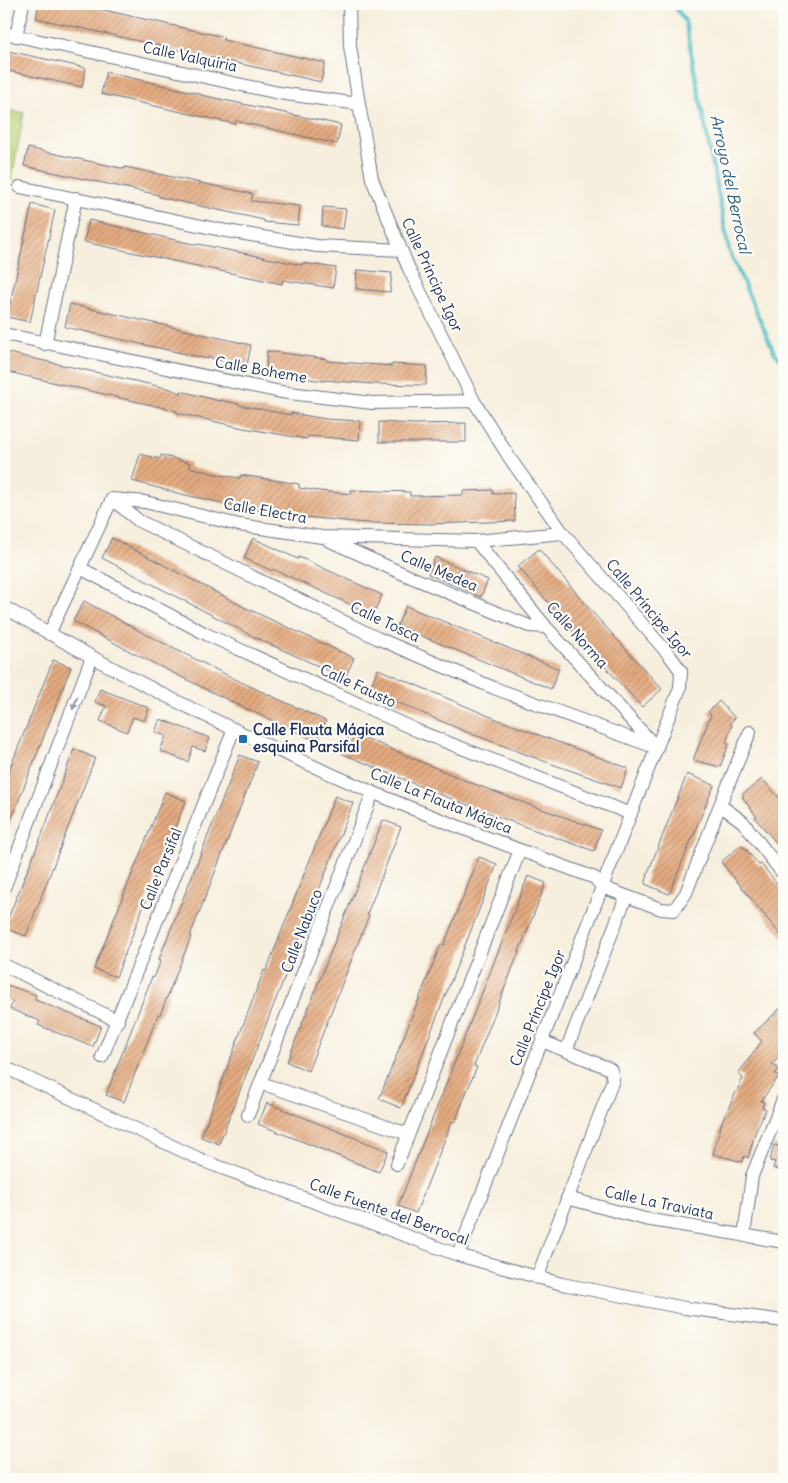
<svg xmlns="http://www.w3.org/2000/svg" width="788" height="1483" font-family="Delius,sans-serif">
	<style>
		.grass { fill: url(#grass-tufts); stroke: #6a7f68 }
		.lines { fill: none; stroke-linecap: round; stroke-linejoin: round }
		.stream { stroke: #4fbec5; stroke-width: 4 }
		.building { fill: url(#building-hatch) }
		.street-casing { stroke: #68728a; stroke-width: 14 }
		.street { stroke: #fff; stroke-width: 12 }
		.oneway { fill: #8d97ae }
		.poi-dot { fill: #1f6fb2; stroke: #fdfcf7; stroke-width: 2 }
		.labels { text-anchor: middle; stroke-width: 4.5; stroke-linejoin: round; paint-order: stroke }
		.street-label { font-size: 15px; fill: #1b2f5e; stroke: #fdfcf7 }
		.poi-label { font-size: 15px; font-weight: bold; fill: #1b2f5e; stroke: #fdfcf7; text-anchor: start }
		.water-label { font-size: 16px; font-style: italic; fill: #2d6182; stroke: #fdfcf7 }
	</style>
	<defs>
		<pattern id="grass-tufts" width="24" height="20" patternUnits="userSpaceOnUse" patternTransform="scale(1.25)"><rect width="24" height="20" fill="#bacf72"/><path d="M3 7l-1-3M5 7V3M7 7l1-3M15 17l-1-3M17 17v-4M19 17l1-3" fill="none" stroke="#9fb265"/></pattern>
		<pattern id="building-hatch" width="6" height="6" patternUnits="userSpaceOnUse" patternTransform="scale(1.25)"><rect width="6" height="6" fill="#e5ac80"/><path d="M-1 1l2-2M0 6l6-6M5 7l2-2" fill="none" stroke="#b98c6c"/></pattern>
	</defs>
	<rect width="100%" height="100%" fill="#fdfcf7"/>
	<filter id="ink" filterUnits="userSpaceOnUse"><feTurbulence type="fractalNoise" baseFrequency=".02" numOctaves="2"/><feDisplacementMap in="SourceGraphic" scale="10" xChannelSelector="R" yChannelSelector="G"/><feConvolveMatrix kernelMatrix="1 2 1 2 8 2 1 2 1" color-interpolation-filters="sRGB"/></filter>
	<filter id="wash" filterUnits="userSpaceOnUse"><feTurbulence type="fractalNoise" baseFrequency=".0096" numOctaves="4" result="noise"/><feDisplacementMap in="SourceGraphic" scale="20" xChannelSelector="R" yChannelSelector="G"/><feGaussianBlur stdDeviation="1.12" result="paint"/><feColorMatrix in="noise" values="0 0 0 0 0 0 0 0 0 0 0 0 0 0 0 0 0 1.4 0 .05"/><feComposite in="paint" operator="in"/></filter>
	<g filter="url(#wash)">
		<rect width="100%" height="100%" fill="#f7efdd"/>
		<path class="grass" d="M4,109L24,113L13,173L4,210Z"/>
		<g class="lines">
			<path class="stream" d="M673,4L685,21L729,250L774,352L784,363"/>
		</g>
		<g id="blocks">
			<path class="building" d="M39,4H77L224,37L223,40L325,63L321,82L36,18Z
				M4,50L86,68L82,87L4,70Z
				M106,72L201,94V95L341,125L337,144L236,121L235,124L101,94Z
				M28,148L125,169V167L253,194L251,201L300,206L298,225L264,222V220L159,197V195L24,166Z
				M32,204L55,210L30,322L7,317Z
				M323,207L346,209L343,229L322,226Z
				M89,220L197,245L198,244L302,265V263L336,268L333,288L283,280L282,284L84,242Z
				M357,270L392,273L390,292L356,289Z
				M70,304L251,345L247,365L246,367L208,357V359L65,327Z
				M267,351L327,359V361L392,366V364L427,366L426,385L374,384L324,380V381L266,373Z
				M4,352L171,389L181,394V391L219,401L220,400L239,404V405L291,415V413L326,419L360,421L359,440L308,436L307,439L243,428L177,413V411L4,371Z
				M379,422L414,424L466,423V442H379Z
				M140,454L160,459L161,455L190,463L189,467L215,474L240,478L241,475L299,484V488L319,491L351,494V490L410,492V496L463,495V491L493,490V494L514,493L515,521L431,524L365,523L295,516L236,506L181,494L132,481Z
				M112,538L246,608L354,658L345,678L256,638L102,558Z
				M253,538L298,559L299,557L382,595L373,615L273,569L272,571L244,558Z
				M539,549L594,614L662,689L642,707L564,622L518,566Z
				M435,557L488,580L481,597L428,574Z
				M84,601L149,636L243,683L326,721L316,741L232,702L139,656L73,621Z
				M406,606L559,669L551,689L397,626Z
				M53,660L71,667L4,838V783Z
				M378,669L496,719L628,768L621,788L549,763L464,731L369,690Z
				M100,689L149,708L144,721L133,717L127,732L100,721L106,706L95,702Z
				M719,701L735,718L730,723L732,725L726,743L729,744L720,767L693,760L711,715L708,712Z
				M160,719L210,738L205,751L193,747L188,762L160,751L166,736L155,732Z
				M351,732L469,782L530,805L601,830L594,851L523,826L441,795L341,753Z
				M74,749L95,758L26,936L4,928L45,827Z
				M240,755L258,762L190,936L191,937L179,967L160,1015L158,1014L124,1102L106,1095L152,977L154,978L161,960L159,959Z
				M687,774L714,785L669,894L645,884L648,875H647Z
				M762,779L784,803V852L755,818L757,817L743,798V794Z
				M165,792L186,801L155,876L116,977L94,969Z
				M335,796L353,803L219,1144L201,1137L264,970L266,971Z
				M383,820L401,827L367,914L369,915L308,1071L287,1062Z
				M740,846L744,847L759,865L761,864L784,892V939L721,862Z
				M479,857L497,864L401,1108L379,1099L441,944L444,945Z
				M528,876L546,883L474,1066L477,1067L469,1086L455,1122L452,1121L416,1213L398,1206Z
				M4,984L36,995L35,1000L101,1026L93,1047L38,1025L40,1021L10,1009L13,1002L4,998Z
				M784,1005V1052L772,1064L779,1069L775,1074L779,1076L761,1101L764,1102L762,1107L766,1109L755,1133L748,1158L744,1156L742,1162L713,1154L722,1121L743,1078L738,1074L762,1041L754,1033Z
				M267,1103L388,1151L379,1172L258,1124Z
				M780,1139H784V1171L773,1168L775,1162L770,1161L774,1145L779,1146Z"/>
		</g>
	</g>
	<g filter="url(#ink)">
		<use href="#blocks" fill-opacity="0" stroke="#68728a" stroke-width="1"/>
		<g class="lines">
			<g class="street-casing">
				<path id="street" d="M349,4L350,46L359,104L372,179L409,269L474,401L511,460L563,533L670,656L681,671L680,688L458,1255
					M4,33L279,93L359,104
					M16,36L23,4
					M20,187L221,230L317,246L401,250
					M4,334L281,392L372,403L474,401
					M45,344L76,198
					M112,499L139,521L377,638L494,688L657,748
					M328,540L406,575L529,626L546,627
					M476,541L546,627L655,746
					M80,568L208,635L418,731L631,814
					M4,607C122,677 246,738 372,792C445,823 520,850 595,878L602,887L661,909L674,910L686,893L720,805L750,732
					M49,634L112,499L145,502L239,525L322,537L476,541L563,533
					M720,805L743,822L784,875
					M4,888L92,657
					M4,965L118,1021
					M566,1051L626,897
					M102,1057L234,729
					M4,1067L206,1162L458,1255L562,1284L685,1308L784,1321
					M261,1083L408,1134
					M248,1115L373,792
					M397,1164L520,850
					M567,1198L645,1219L784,1242
					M744,1236L752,1176L784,1097
					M537,1278L613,1080L611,1070L608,1068L542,1041"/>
			</g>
			<use href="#street" class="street"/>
		</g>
		<defs><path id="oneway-solid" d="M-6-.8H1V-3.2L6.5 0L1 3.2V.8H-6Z" transform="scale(1.25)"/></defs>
		<use class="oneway" href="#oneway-solid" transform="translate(75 703) rotate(111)"/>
	</g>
	<rect class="poi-dot" x="238" y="734" width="10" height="10" rx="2.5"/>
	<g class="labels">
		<g class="street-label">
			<text transform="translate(190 57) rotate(12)" y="5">Calle Valquiria</text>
			<text transform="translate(432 275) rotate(65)" y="5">Calle Príncipe Igor</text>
			<text transform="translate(261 370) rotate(10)" y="5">Calle Boheme</text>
			<text transform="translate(265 511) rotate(10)" y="5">Calle Electra</text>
			<text transform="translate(439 571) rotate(23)" y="5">Calle Medea</text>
			<text transform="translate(649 609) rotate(50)" y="5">Calle Príncipe Igor</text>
			<text transform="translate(385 622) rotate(25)" y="5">Calle Tosca</text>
			<text transform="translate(577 635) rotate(48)" y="5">Calle Norma</text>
			<text transform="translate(358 686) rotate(25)" y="5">Calle Fausto</text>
			<text transform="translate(441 801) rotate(22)" y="5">Calle La Flauta Mágica</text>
			<text transform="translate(161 869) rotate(-68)" y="5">Calle Parsifal</text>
			<text transform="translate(302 931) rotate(-69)" y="5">Calle Nabuco</text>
			<text transform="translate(538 1008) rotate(-68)" y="5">Calle Príncipe Igor</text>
			<text transform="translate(659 1203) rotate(12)" y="5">Calle La Traviata</text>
			<text transform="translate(389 1212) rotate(20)" y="5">Calle Fuente del Berrocal</text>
		</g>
		<g class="poi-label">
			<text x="253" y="735">Calle Flauta Mágica<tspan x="253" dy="17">esquina Parsifal</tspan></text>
		</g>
		<g class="water-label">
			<text transform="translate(731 184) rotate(78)" y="6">Arroyo del Berrocal</text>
		</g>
	</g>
	<rect width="788" height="1483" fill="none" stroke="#fdfcf7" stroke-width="20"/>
</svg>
